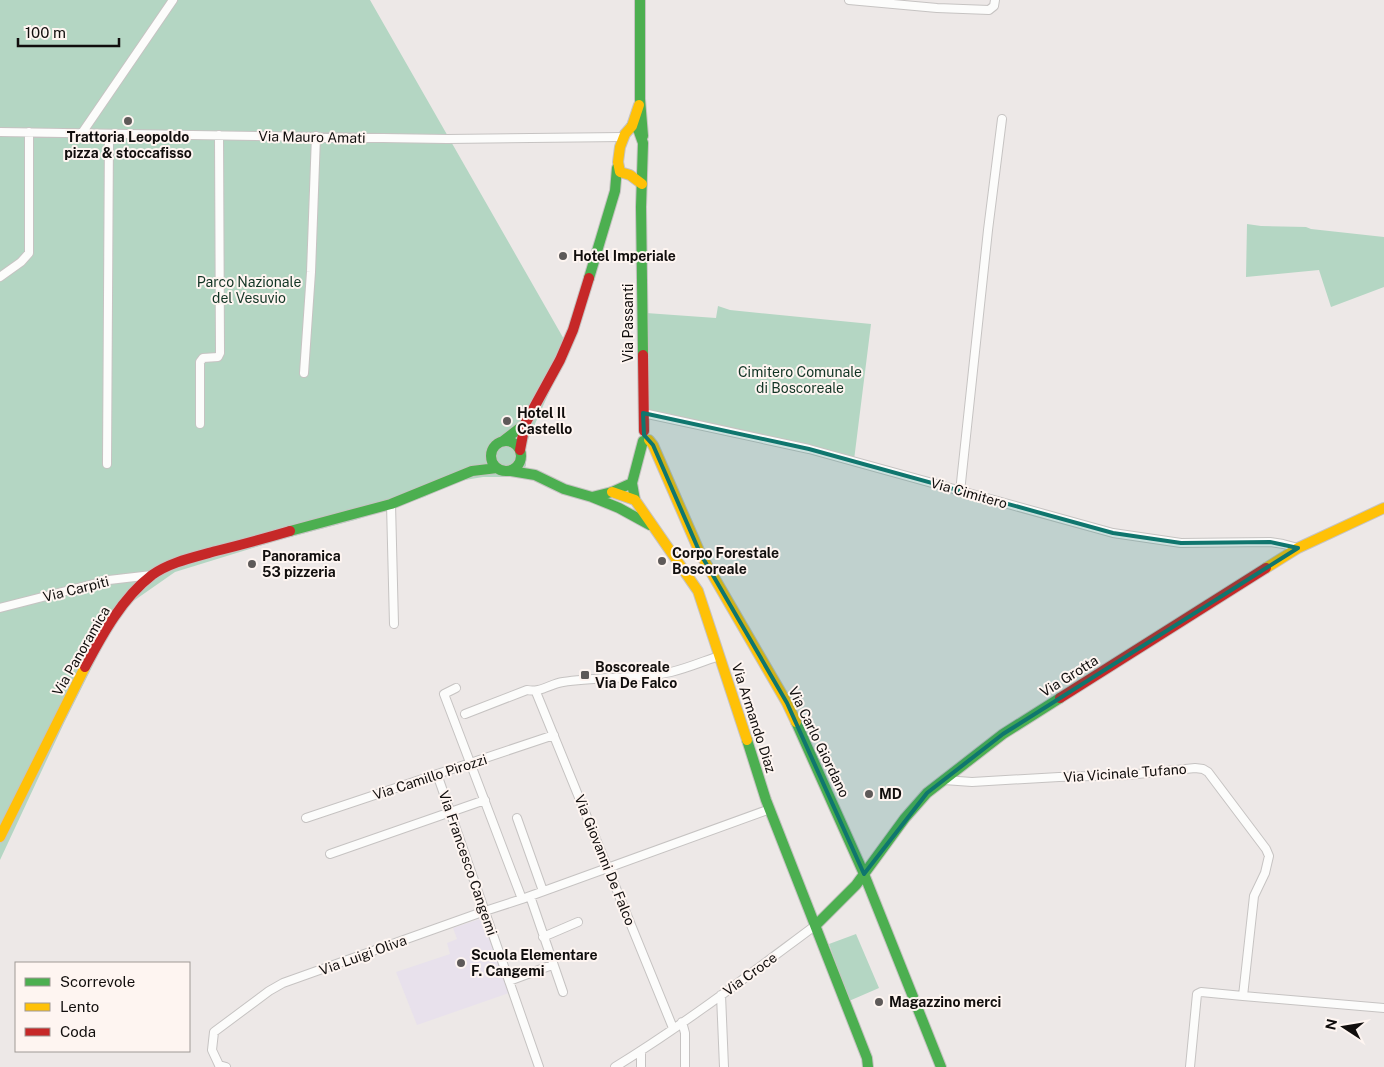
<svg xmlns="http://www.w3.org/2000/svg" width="1384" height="1067" font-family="'Public Sans',sans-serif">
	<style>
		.education { fill: #e8e1ec }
		.green { fill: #b4d6c3 }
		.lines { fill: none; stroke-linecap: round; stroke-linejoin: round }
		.street-casing { stroke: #c6c3c2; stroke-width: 10 }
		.fast-casing { stroke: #c6c3c2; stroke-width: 12 }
		.slow-casing { stroke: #c6c3c2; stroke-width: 12 }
		.jam-casing { stroke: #c6c3c2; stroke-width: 12 }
		.street { stroke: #fcfcfb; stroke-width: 8 }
		.fast { stroke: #4caf50; stroke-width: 10 }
		.slow { stroke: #ffc107; stroke-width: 10 }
		.jam { stroke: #c62828; stroke-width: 10 }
		.marked { fill: #0f766e; fill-opacity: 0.2; stroke: #0f766e; stroke-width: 4; stroke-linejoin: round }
		.poi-dot { fill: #5e5a59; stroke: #fef5f1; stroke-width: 2 }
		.labels { text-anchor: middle; stroke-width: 4; stroke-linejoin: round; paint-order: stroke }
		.poi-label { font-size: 14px; font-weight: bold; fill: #110e0d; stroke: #fef5f1; text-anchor: start }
		.street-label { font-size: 14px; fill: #110e0d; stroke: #fef5f1 }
		.park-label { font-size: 14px; fill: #113424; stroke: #fef5f1 }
	</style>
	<rect width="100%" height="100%" fill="#ede8e7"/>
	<path class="education" d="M483,918L509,993L417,1025L396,972L450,954L447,943L457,939L453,928Z"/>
	<path class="green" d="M0,0H370L569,348L526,444V466L520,472L504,477H483L459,481L424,497L355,520L275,541L175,572L132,602L114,623L64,723L0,860Z
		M1247,224L1261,226L1306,227L1311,229L1384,237V287L1331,307L1319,270L1246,277Z
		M718,306L730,310L871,324L854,460L646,412V313L716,318Z
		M856,934L879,988L849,1001L829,944Z"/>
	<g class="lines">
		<g class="street-casing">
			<path id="street" d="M849,0L937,8L989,10L994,6L995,0
				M0,132L447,139L623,137
				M82,133L173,0
				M0,277L21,262L29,253V132
				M304,373L311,272L316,136
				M643,413L809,449L1113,533L1181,543L1270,542L1283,544L1298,548
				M200,424V362L203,358L218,357L220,353L219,135
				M107,464L109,134
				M960,492L988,230L1002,119
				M391,504L394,624
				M0,608L109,580L152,575
				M456,688L444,694L522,899
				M536,692L673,1028
				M465,714L527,690C540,693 550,684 563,682C599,676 636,680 671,672C688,668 704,661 719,656
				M437,774L539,1067
				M944,780L972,782L1059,777L1128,775L1195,768L1203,769L1208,772L1266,849L1269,856L1265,873L1254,896L1243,996L1201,992L1197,994L1190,1067
				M306,818L554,735
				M517,818L543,891
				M330,854L485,800
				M530,896L563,992
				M543,937L578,922
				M509,981L552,965
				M721,995L724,1067
				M1243,996L1384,1008
				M682,1022L685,1033V1067
				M641,1051V1067
				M226,1067L219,1065L212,1050L214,1032L269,991L283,983L485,911L522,899L770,809
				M615,1067C685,1024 750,974 816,925"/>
		</g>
		<g class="fast-casing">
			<path id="fast" d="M640,0V99L643,136
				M632,126L638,129L643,143L641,207L643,355
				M589,278L615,191L617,168
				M491 456a15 15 0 1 1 30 0a15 15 0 1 1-30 0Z
				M503,441L525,424
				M511,471L535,475L564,489L592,497L619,508L650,525
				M592,497L612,492L632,483
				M635,500L632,483L643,441
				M290,531L391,504L472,471L497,468
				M796,722L864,874L941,1067
				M747,740L766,800L867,1058L868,1067
				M816,925L856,885L905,818L927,793L1003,734L1060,698"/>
		</g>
		<g class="slow-casing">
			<path id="slow" d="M639,105L632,126L625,134L620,147L618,162L620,172L630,175L642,184
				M649,440L653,445L700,553L787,703L796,722
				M612,492L635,500L698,591L747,740
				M1266,568L1298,548L1384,508
				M0,837L85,667"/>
		</g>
		<g class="jam-casing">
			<path id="jam" d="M643,355L644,431
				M520,450L525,424L560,360L573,330L589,278
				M85,667C102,635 122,598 152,575C170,562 195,557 216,551C241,545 266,538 290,531
				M1060,698L1266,568"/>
		</g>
		<use href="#street" class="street"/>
		<use href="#fast" class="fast"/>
		<use href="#slow" class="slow"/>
		<use href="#jam" class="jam"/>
	</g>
	<path class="marked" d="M643,413L809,449L1113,533L1181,543L1270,542L1298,548L1003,734L927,793L864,874L787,703L700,553L653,445L644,435Z"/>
	<g class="poi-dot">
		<circle cx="128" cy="121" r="5"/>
		<circle cx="563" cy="256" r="5"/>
		<circle cx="507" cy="421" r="5"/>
		<circle cx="662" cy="561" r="5"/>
		<circle cx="252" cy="564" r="5"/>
		<rect x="580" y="670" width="10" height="10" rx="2.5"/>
		<circle cx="869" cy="794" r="5"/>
		<circle cx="461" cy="963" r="5"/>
		<circle cx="879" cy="1002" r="5"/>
	</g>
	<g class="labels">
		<g class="poi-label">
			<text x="128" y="142" text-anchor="middle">Trattoria Leopoldo<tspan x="128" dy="16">pizza &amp; stoccafisso</tspan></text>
			<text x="573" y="261">Hotel Imperiale</text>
			<text x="517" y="418">Hotel Il<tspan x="517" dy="16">Castello</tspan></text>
			<text x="672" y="558">Corpo Forestale<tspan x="672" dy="16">Boscoreale</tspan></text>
			<text x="262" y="561">Panoramica<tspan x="262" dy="16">53 pizzeria</tspan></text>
			<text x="595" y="672">Boscoreale<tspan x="595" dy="16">Via De Falco</tspan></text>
			<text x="879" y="799">MD</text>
			<text x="471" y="960">Scuola Elementare<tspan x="471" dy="16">F. Cangemi</tspan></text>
			<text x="889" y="1007">Magazzino merci</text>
		</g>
		<g class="street-label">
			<text transform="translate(312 137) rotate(1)" y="5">Via Mauro Amati</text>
			<text transform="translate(628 323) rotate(-90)" y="5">Via Passanti</text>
			<text transform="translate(969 493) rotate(16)" y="5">Via Cimitero</text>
			<text transform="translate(76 589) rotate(-14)" y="5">Via Carpiti</text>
			<text transform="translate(81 651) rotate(-60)" y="5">Via Panoramica</text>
			<text transform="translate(1069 676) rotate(-32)" y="5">Via Grotta</text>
			<text transform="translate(754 718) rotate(72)" y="5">Via Armando Diaz</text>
			<text transform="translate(819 742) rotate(64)" y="5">Via Carlo Giordano</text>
			<text transform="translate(1125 773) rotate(-4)" y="5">Via Vicinale Tufano</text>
			<text transform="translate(430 777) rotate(-18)" y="5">Via Camillo Pirozzi</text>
			<text transform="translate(605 860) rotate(68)" y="5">Via Giovanni De Falco</text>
			<text transform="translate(468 863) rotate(71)" y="5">Via Francesco Cangemi</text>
			<text transform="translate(363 955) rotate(-20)" y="5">Via Luigi Oliva</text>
			<text transform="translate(750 974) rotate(-36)" y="5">Via Croce</text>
		</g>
		<g class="park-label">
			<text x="249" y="287">Parco Nazionale<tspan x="249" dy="16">del Vesuvio</tspan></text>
			<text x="800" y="377">Cimitero Comunale<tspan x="800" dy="16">di Boscoreale</tspan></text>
		</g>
	</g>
	<rect x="15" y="962" width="175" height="90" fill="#fef5f1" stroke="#9f9996"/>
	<rect x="25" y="978" width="25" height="8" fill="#4caf50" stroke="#9f9996"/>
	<text x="60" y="987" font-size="15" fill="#110e0d">Scorrevole</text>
	<rect x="25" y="1003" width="25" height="8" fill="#ffc107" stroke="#9f9996"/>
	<text x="60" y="1012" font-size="15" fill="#110e0d">Lento</text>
	<rect x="25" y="1028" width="25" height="8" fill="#c62828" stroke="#9f9996"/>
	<text x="60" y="1037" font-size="15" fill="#110e0d">Coda</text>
	<g transform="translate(1344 1027) rotate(282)" stroke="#fef5f1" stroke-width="4" paint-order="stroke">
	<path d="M0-4L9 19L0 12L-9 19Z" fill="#110e0d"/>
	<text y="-8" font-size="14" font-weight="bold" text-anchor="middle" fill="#110e0d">N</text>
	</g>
	<path d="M18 38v8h101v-8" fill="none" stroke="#110e0d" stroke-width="2.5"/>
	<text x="25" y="38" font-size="15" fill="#110e0d" stroke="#fef5f1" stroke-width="4" paint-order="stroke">100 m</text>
</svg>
